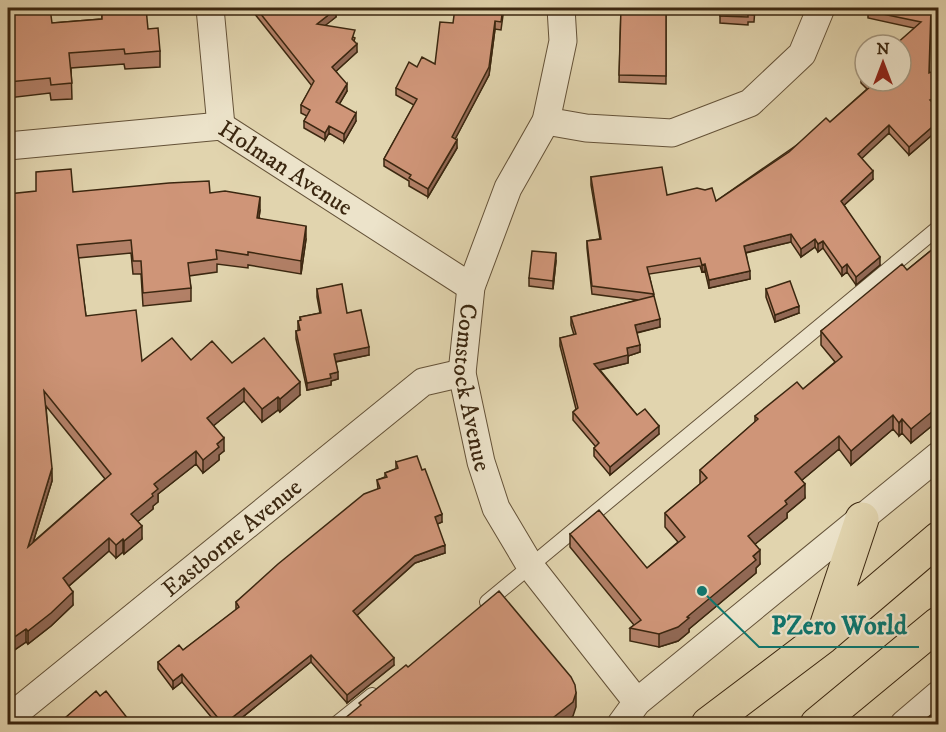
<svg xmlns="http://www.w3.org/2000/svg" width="946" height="732" font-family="'IM FELL DW Pica',serif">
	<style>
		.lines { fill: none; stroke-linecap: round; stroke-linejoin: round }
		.service-casing { stroke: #645238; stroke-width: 16 }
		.minor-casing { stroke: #645238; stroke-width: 29 }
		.primary-casing { stroke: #3b2710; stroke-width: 35 }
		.service { stroke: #ece3ca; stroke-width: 14 }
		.minor { stroke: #ece3ca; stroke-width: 27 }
		.primary { stroke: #e1d4ae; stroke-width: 33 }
		.wall { fill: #b28067; stroke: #3b2710; stroke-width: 1.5; fill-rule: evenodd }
		.shaded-wall { fill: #916854; stroke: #3b2710; stroke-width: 1.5 }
		.building { fill: #cf9578; stroke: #3b2710; stroke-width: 1.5; fill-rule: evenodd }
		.labels { text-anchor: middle; stroke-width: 4.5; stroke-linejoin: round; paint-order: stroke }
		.street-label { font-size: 24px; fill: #3b2710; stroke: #ece3ca }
		.leader { fill: none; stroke: #0f766e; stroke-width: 2 }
		.callout-dot { fill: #0f766e; stroke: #ece3ca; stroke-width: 2 }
		.callout-label { font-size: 26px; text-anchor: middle; font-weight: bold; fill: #0f766e; stroke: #ece3ca; stroke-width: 4.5; stroke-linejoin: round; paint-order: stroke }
	</style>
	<rect width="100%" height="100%" fill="#e1d4ae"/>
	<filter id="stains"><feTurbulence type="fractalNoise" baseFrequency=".00333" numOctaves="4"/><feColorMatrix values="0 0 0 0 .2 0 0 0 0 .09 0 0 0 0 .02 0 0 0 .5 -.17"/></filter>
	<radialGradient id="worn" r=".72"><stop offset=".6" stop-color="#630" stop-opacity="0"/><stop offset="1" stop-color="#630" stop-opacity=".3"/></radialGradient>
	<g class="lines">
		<g class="service-casing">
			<path id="service" d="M487,602L938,228
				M336,724L372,695"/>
		</g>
		<g class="minor-casing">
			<g id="minor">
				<path d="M210,8L221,126"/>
				<path id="s1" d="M561,8L563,41L546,121L508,188L471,287L462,373L481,462L496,508L531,567L637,702"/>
				<path d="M546,121L586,128L672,133L750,103L802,54L821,8"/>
				<path id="s2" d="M8,146L221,126L471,287"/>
				<path id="s3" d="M8,719L423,382L462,373"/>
				<path d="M621,724L637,702L938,456"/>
				<path d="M904,724L938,695"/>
			</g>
		</g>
		<g class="primary-casing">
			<path id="primary" d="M823,636L862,519
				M708,724L823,637L938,539
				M817,724L938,624"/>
		</g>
		<use href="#service" class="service"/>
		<use href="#minor" class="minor"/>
		<use href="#primary" class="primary"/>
	</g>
	<path class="wall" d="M8,8L52,23L102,19V8L148,29L160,51V67L125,69L124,64L71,68L72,99L51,100L50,93L8,98Z
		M250,8H335L336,17L325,25L355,38L354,41L357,52L336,71L347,91L339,104L356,121L344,142L329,133L325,140L304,128V121L307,116L301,113V105L312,86Z
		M504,8L501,30L495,29L489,75L455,139L457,148L428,197L409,186V181L384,166V159L414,105L396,95V88L417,67L435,64L453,23Z
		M621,8L666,9V84L619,82Z
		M755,8L754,22H748V25L720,23V16Z
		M931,8L929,73L935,105L939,109V129L909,155L889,133L861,158L873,179L844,205L880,265L856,285L847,272L842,276L823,248L818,252L815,247L801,257L791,242L746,253L750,279L709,288L705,271L702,272L700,266L649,274L660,327L637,333L640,352L628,356V363L600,370L637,415L659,434L610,475L594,456V448L596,447L573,420V412L576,409L560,346V338L574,335L571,325V317L638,300L592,294L587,248V241L600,239L591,185V177L667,195L716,201L830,122L867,89L861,83V76L865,72V81H901L914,28L868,18V11Z
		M73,192L210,193L260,210L259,218L306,239L301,274L248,265V268L217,264V272L189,276L191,288V301L143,306L141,274H133L131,253L78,258L86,316L142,361L191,360L232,363L300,395L280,412L278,410L262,422L244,401L213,426L224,451L219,455V460L203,473L196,464L158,494V502L153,506V509L138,521L142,539L124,554L123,552L116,558L109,551L69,586L73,605L51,626L28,644L26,642L10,653H8V194ZM46,406L105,479L33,542L52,481Z
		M939,244V420L911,443L902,433L899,436L893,429L851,465L839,449L802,480L805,498L787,513V518L755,544L760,564L756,568V573L689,629V632L678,641L659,647L630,641V628L634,625L570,547V534L647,568L678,542L665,527V513L700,484V470L755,422V416L803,389L835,362L821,345V331L907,270Z
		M556,261L553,289L529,286V278Z
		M317,289L347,313L369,355L336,362L338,379L331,381V385L307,390L296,339V331H298V321H300V317L320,313L317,297Z
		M766,289L799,313L775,322L766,297Z
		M396,462L442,522L437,524L445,553L415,563L357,615L394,665L347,703L311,662L234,724H217L182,682L173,689L158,669V662L183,650L236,610V602L378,489L377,480L385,477V473L396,469Z"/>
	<path class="shaded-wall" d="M336,9V17L317,32V24Z
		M495,21V29L489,75L452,145V137Z
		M357,44V52L332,75V67Z
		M347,84V91L336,110V102Z
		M939,96V103L930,107V100Z
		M356,113V121L344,142V134Z
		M939,121V129L909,155V147Z
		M889,125V133L858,162V154Z
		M329,126V133L325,140V133Z
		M457,140V148L428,197V189Z
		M873,171V179L841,208V201Z
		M260,197V210L257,231V218Z
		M306,226V239L301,274V261Z
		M791,234V242L744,253V246Z
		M815,239V247L801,257V249Z
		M823,241V248L818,252V244Z
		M556,253V261L553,289V281Z
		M880,257V265L856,285V277Z
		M705,264V271L702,272V265Z
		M847,264V272L842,276V268Z
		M750,271V279L709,288V280Z
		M799,306V313L775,322V315Z
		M660,319V327L635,333V325Z
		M640,345V352L628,356V363L594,371V364L627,348Z
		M369,347V355L334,362V354Z
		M338,372V379L331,381V385L307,390V383L330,374Z
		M300,382V395L280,412V399Z
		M244,388V401L207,431V418Z
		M278,397V410L262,422V409Z
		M939,397V420L911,443V429Z
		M893,415V429L851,465V451Z
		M902,419V433L899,436V423Z
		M659,426V434L610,475V467Z
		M839,436V449L795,486V472Z
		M224,438V451L219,455V460L203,473V460L217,444Z
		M196,451V464L158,494V502L153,506V509L131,527V514L154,484Z
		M52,468V481L28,559V547Z
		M805,484V498L787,513V518L748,550V536L785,501Z
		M442,514V522L435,525V517Z
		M142,526V539L124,554V541Z
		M109,538V551L63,591V578Z
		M123,539V552L116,558V545Z
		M445,545V553L415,563L353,619V611L415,556Z
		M760,550V564L756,568V573L689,629V632L678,641L659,647V634L687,617Z
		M73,592V605L51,626L28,644V631Z
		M26,629V642L10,653V640Z
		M311,655V662L234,724H224Z
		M394,658V665L347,703V695Z
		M182,674V682L173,689V681Z
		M576,693V707L573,716L562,724H545Z"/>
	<path class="building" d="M8,8H50L52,23L102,19V8H146L148,29L158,28L160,51L125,54L124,49L69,53L72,83L51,85L50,78L8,82Z
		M256,8H335L336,9L317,24L355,30L352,39L357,44L332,67L347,84L336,102L356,113L344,134L329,126L325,133L304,121L310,110L301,105L314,81Z
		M455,8H503L501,22L495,21L489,67L452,137L457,140L428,189L409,178L411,175L384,159L417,99L396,88L409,62L417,67L422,57L435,64L440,22L453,23Z
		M621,8L666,9V76L619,75Z
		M720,8H755L754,15L748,14V17L720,16Z
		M869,8H931L929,73L939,69V96L930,100L939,109V121L909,147L889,125L858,154L873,171L841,201L880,257L856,277L847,264L842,268L823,241L818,244L815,239L801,249L791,234L744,246L750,271L709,280L705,264L702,265L700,258L647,267L654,294L592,286L587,241L601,239L591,177L662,167L667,195L697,188L705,190L712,188L716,201L789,152L826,118L830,122L871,86L866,81H901V45H895L921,22L868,11Z
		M865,72V80L861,76Z
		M71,169L73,192L169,183L209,181L210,193L225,191L260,197L257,218L306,226L301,261L248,252V255L216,250L217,259L188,263L191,288L143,293L141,261H133L131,240L77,245L86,316L136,310L142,361L172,338L191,360L212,341L232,363L264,338L300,382L280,399L278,397L262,409L244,388L207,418L224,438L217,444L219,447L203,460L196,451L154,484L158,489L152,494L153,496L131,514L142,526L124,541L123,539L116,545L109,538L63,578L73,592L51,613L28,631L26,629L10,640H8V194L36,191V172ZM44,391L111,474L28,547L52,468Z
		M939,244V397L935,400L939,404V406L911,429L902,419L899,423L893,415L851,451L839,436L795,472L805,484L785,501L787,504L748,536L760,550L753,556L756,560L687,617L689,618L678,627L659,634L630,628L641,620L570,534L599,510L647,568L685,537L665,513L707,478L700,470L758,419L755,416L797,382L803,389L842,357L821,331L902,264L907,270Z
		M532,251L556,253L553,281L529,278Z
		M790,281L799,306L775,315L766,289Z
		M342,284L347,313L361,310L369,347L334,354L338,372L330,374L331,378L307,383L296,331L300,330L298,321L301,320L300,317L321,313L317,289Z
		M654,296L660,319L635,325L640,345L627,348L628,355L594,364L637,415L645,409L659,426L610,467L594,448L599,443L573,412L578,408L560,338L576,334L571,317Z
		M417,456L422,470L425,469L442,514L435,517L445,545L415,556L353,611L394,658L347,695L311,655L224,724H223L182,674L173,681L158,662L179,645L183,650L239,607L236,602L278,564L364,494L380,488L377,480L387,477L385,473L398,468L396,462Z
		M499,591L571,677L575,685L576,693L573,702L545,724H338L361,705L359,703L406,665L408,667Z
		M96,691L100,696L106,691L132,724H58Z
		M939,709V724H919Z"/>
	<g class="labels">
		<g class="street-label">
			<text dy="8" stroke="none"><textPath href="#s2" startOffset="291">Holman Avenue</textPath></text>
			<text dy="8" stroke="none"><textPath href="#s1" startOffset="399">Comstock Avenue</textPath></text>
			<text dy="8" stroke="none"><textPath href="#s3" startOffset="288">Eastborne Avenue</textPath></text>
		</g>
	</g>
	<path class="leader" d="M702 591L759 647H919"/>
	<circle class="callout-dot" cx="702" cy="591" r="6"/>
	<g class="callout-label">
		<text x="839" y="634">PZero World</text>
	</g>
	<rect width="946" height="732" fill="none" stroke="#e1d4ae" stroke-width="30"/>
	<rect x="9" y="9" width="928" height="714" fill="none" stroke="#3b2710" stroke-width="3"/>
	<rect x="15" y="15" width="916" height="702" fill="none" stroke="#3b2710" stroke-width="1.5"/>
	<g transform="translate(883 63)"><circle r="28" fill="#ece3ca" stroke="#a59880" stroke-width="1.5"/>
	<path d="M0-4.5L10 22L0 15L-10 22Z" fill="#8f2418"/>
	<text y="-9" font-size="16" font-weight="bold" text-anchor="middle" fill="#3b2710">N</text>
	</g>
	<rect width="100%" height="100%" filter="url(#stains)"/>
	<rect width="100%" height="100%" fill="url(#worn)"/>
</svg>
